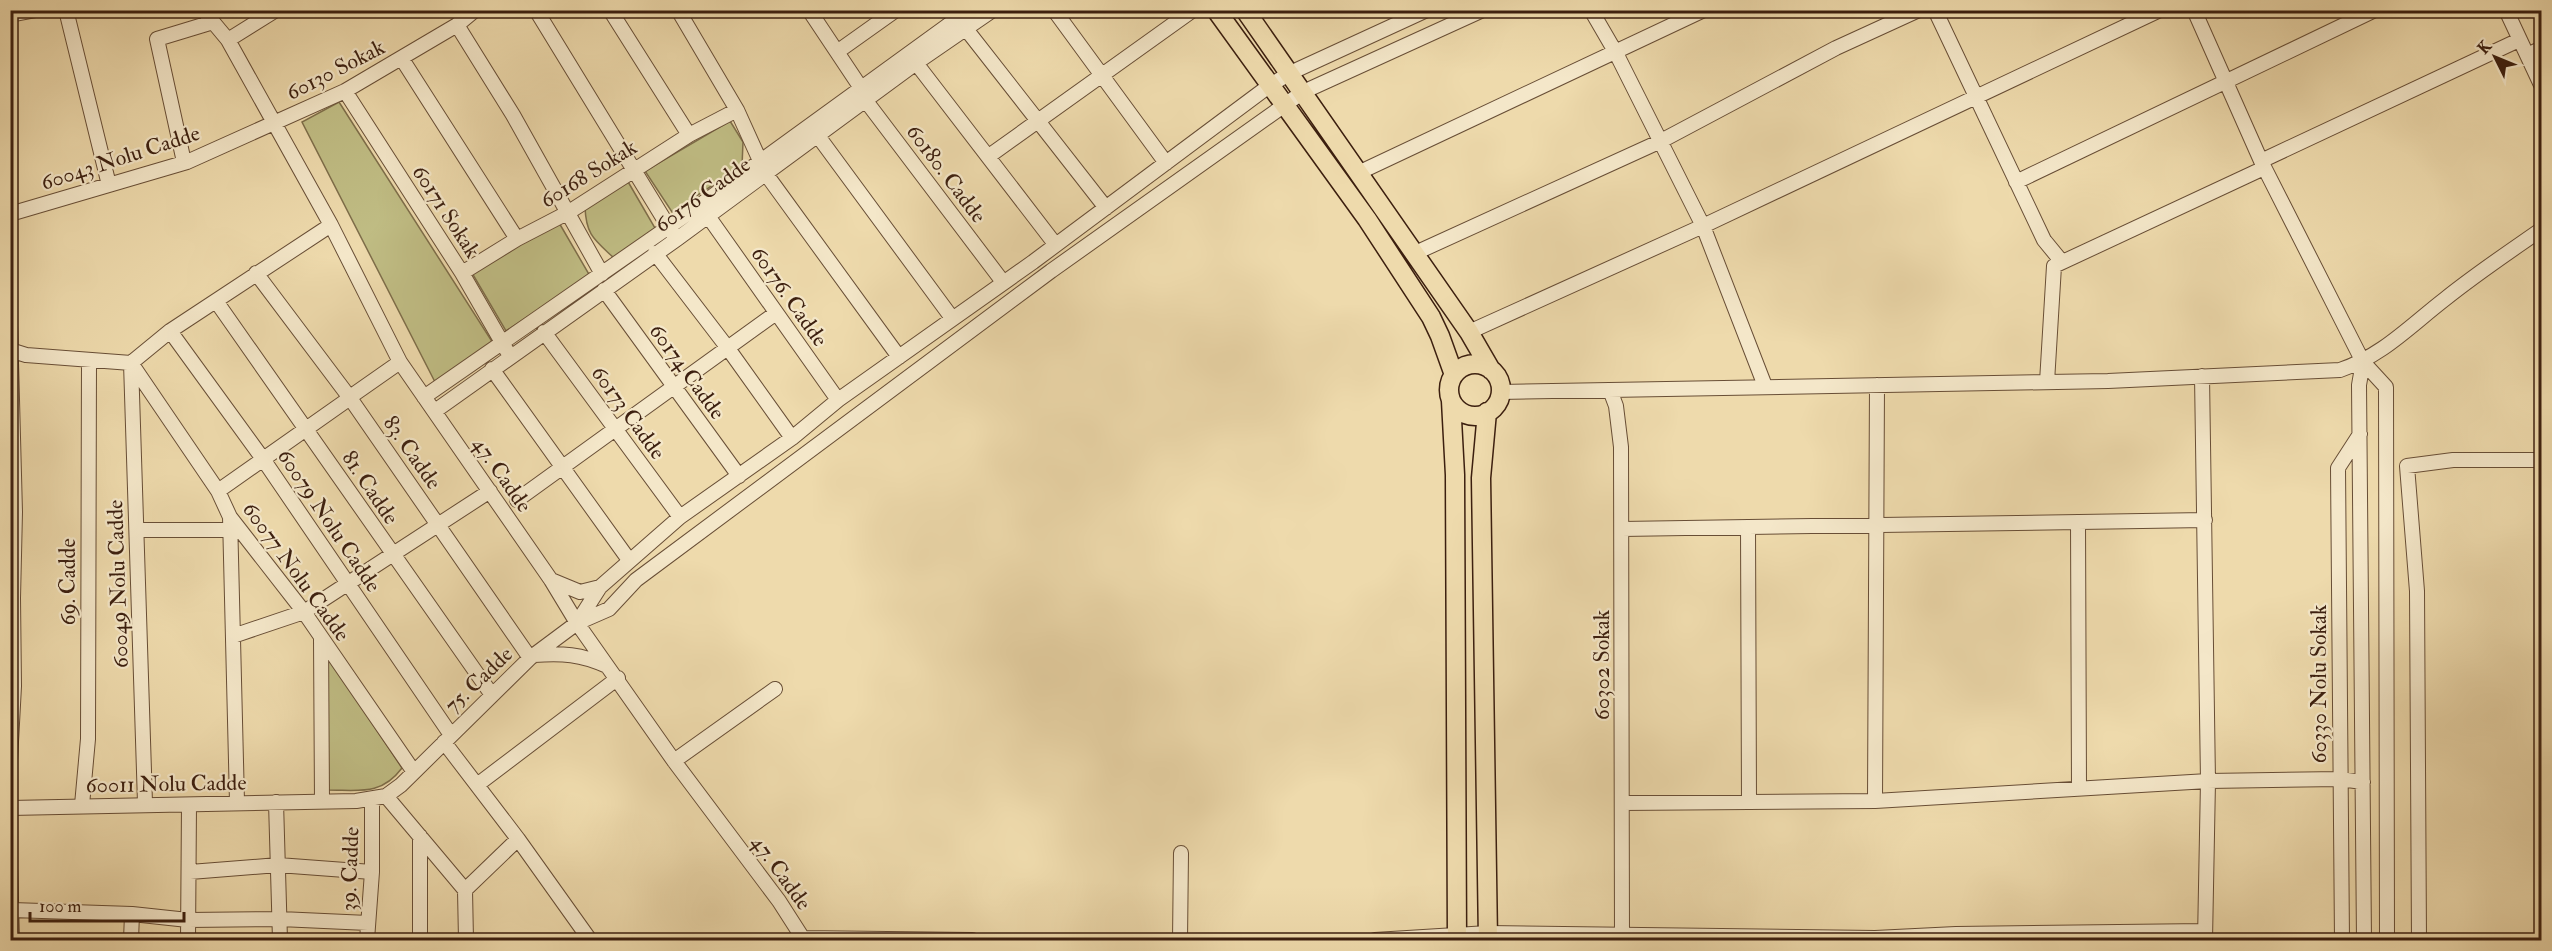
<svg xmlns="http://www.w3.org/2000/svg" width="2552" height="951" font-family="'IM FELL Double Pica',serif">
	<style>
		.green { fill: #c0bd84; stroke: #7e6e4a; stroke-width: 1.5 }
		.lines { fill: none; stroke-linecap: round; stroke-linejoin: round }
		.minor-casing { stroke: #684e36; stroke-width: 16 }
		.major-casing { stroke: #3c1f0f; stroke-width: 21 }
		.minor { stroke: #f4e7c9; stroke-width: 14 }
		.major { stroke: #eedaac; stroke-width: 18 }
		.labels { text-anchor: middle; stroke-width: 4.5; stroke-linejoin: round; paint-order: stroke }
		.street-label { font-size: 22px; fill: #3c1f0f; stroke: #f4e7c9 }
	</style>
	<rect width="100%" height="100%" fill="#eedaac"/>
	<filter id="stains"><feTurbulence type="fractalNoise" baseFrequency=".00333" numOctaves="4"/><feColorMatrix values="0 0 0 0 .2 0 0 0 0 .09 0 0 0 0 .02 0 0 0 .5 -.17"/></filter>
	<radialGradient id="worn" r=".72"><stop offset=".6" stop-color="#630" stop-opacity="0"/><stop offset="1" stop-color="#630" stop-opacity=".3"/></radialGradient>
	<path class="green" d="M339,102L493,343L435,382L302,122Z
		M730,121L743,142L742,166L672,212L645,171Z
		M627,180L655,228L615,259C595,240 586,236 585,207Z
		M558,221L590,276L506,331L472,273Z
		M325,652L402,768C381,796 359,790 328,790Z"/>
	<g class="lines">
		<g class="minor-casing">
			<path id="minor" d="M66,10L109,185
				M203,10L228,40L331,225L400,362L551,580L577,623L674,761L779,901L804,940
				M536,10L673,234
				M610,10L689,135
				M678,10L737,110L766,174L899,357
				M809,10L861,88L866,101L1003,282
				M1054,10L1166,163
				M1591,10L1616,53L1703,226L1765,386
				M1935,10L2044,240L2062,262
				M2194,10L2261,161L2363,362L2386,387L2387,940
				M2506,10L2542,87
				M10,15L36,10
				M964,20L966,29L1106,208
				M457,25L513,115L602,274
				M228,40L276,10
				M837,52L896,10
				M2527,55L2542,48
				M402,59L517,239
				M916,63L1055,244
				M345,91L462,273L507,351
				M818,136L952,318
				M989,156L1193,10
				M2261,161L2519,40
				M184,162L157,39L213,22
				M1358,173L1704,10
				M2016,182L2375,10
				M10,214L187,162L345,91L457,25L475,10
				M708,216L838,400
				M655,253L727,347L792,438
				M1413,254L1661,141L1836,48L1919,10
				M256,273L350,398L530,658
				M462,273L517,239L569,212L689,135L737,110
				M604,290L739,476
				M216,301L492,695
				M10,325L15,512L13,598L14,686L10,760
				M170,331L263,459L451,735
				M544,332L680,517
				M1469,332L1703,226L2160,10
				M10,350L26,355L131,363L170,331L331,225
				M2363,362L2359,385L2364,940
				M131,363L218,491L230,517L304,612L414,772
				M131,363L145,803
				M492,369L629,560
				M2202,376L2208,781L2205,940
				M2047,382L2054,266L2264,168
				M1610,390L1616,406L1621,447L1622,940
				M1500,392L2108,381L2340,370C2382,356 2410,326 2445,299C2476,274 2509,252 2542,229
				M350,397L400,362
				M424,397L696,208L969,10
				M435,411L677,239L916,63L993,10
				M218,491L350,398
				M517,500L776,313
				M230,517L237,802
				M2078,522L2079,789
				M1748,527L1749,802
				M1622,529L2205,520
				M137,530H230
				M551,580L580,592L600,587
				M577,623L600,587L680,517L792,438L838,400L1033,262L1269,86L1290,73L1427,10
				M233,636L304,612L490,491
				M321,639L322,801
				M534,655C562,653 581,654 607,666
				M444,742L518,839L590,940
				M674,761L775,689
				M477,785L618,678
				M386,796L465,890L466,940
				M1875,801L1877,385
				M276,802L280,940
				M1622,803L1875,801L2208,781L2339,779L2363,782
				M82,805L88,739L89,360
				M10,808L356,801L386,796L401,785L530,658L577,623L609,609L636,580L1051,271L1303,92L1483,10
				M420,836V940
				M10,868L12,940
				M190,872L278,865L372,872
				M465,890L518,839
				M12,910L132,914L188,920L280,919L368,923
				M803,938L972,940
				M131,940L132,914
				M188,940L189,805
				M367,940L372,872V799
				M1180,940L1181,853
				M1375,940L1488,933L1875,938L1956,934L2205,931
				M2342,940L2338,468L2360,434
				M2419,940L2417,591L2407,466L2453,460H2542"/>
		</g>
		<g class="major-casing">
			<path id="major" d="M1216,10L1367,219L1431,317L1440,336L1454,375
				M1245,10L1469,332L1491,370
				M1449 390a26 26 0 1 1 52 0a26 26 0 1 1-52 0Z
				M1451,401L1455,475L1457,940
				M1487,412L1481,478L1488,940"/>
		</g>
		<use href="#minor" class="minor"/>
		<use href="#major" class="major"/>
	</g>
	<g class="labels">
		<g class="street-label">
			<text transform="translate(335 69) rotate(-27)" y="8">60130 Sokak</text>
			<text transform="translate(120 157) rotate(-18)" y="8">60043 Nolu Cadde</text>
			<text transform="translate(588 173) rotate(-32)" y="8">60168 Sokak</text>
			<text transform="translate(947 173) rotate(53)" y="8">60180. Cadde</text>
			<text transform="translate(702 194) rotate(-36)" y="8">60176 Cadde</text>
			<text transform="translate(447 211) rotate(57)" y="8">60171 Sokak</text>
			<text transform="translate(790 296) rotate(55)" y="8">60176. Cadde</text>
			<text transform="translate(688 371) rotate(54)" y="8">60174 Cadde</text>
			<text transform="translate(629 412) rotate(54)" y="8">60173 Cadde</text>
			<text transform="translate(413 452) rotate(55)" y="8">83. Cadde</text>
			<text transform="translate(503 474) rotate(55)" y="8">47. Cadde</text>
			<text transform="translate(371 487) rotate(56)" y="8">81. Cadde</text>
			<text transform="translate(330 520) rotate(56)" y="8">60079 Nolu Cadde</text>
			<text transform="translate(297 571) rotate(54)" y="8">60077 Nolu Cadde</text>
			<text transform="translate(67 582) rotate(-90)" y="8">69. Cadde</text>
			<text transform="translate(117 584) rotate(-92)" y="8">60049 Nolu Cadde</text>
			<text transform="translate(1601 665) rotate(-90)" y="8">60302 Sokak</text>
			<text transform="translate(478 679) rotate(-44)" y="8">75. Cadde</text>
			<text transform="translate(2318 684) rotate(-90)" y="8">60330 Nolu Sokak</text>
			<text transform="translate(166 783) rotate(-1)" y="8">60011 Nolu Cadde</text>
			<text transform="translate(349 869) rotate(-88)" y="8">39. Cadde</text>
			<text transform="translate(782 872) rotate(54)" y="8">47. Cadde</text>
		</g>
	</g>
	<rect width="2552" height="951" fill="none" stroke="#eedaac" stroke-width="36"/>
	<rect x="12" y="12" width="2528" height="927" fill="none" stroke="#3c1f0f" stroke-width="3"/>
	<rect x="18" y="18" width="2516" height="915" fill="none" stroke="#3c1f0f" stroke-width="1.5"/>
	<g transform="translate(2495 57) rotate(313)" stroke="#f4e7c9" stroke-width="4.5" paint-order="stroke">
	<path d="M0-4.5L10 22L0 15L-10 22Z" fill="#3c1f0f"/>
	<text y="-9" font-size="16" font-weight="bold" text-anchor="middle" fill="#3c1f0f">K</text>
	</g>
	<path d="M30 912v9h154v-9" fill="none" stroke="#3c1f0f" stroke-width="3"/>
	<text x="39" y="912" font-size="18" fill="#3c1f0f" stroke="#f4e7c9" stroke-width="4.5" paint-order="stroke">100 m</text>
	<rect width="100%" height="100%" filter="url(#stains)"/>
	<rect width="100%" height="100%" fill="url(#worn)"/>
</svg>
